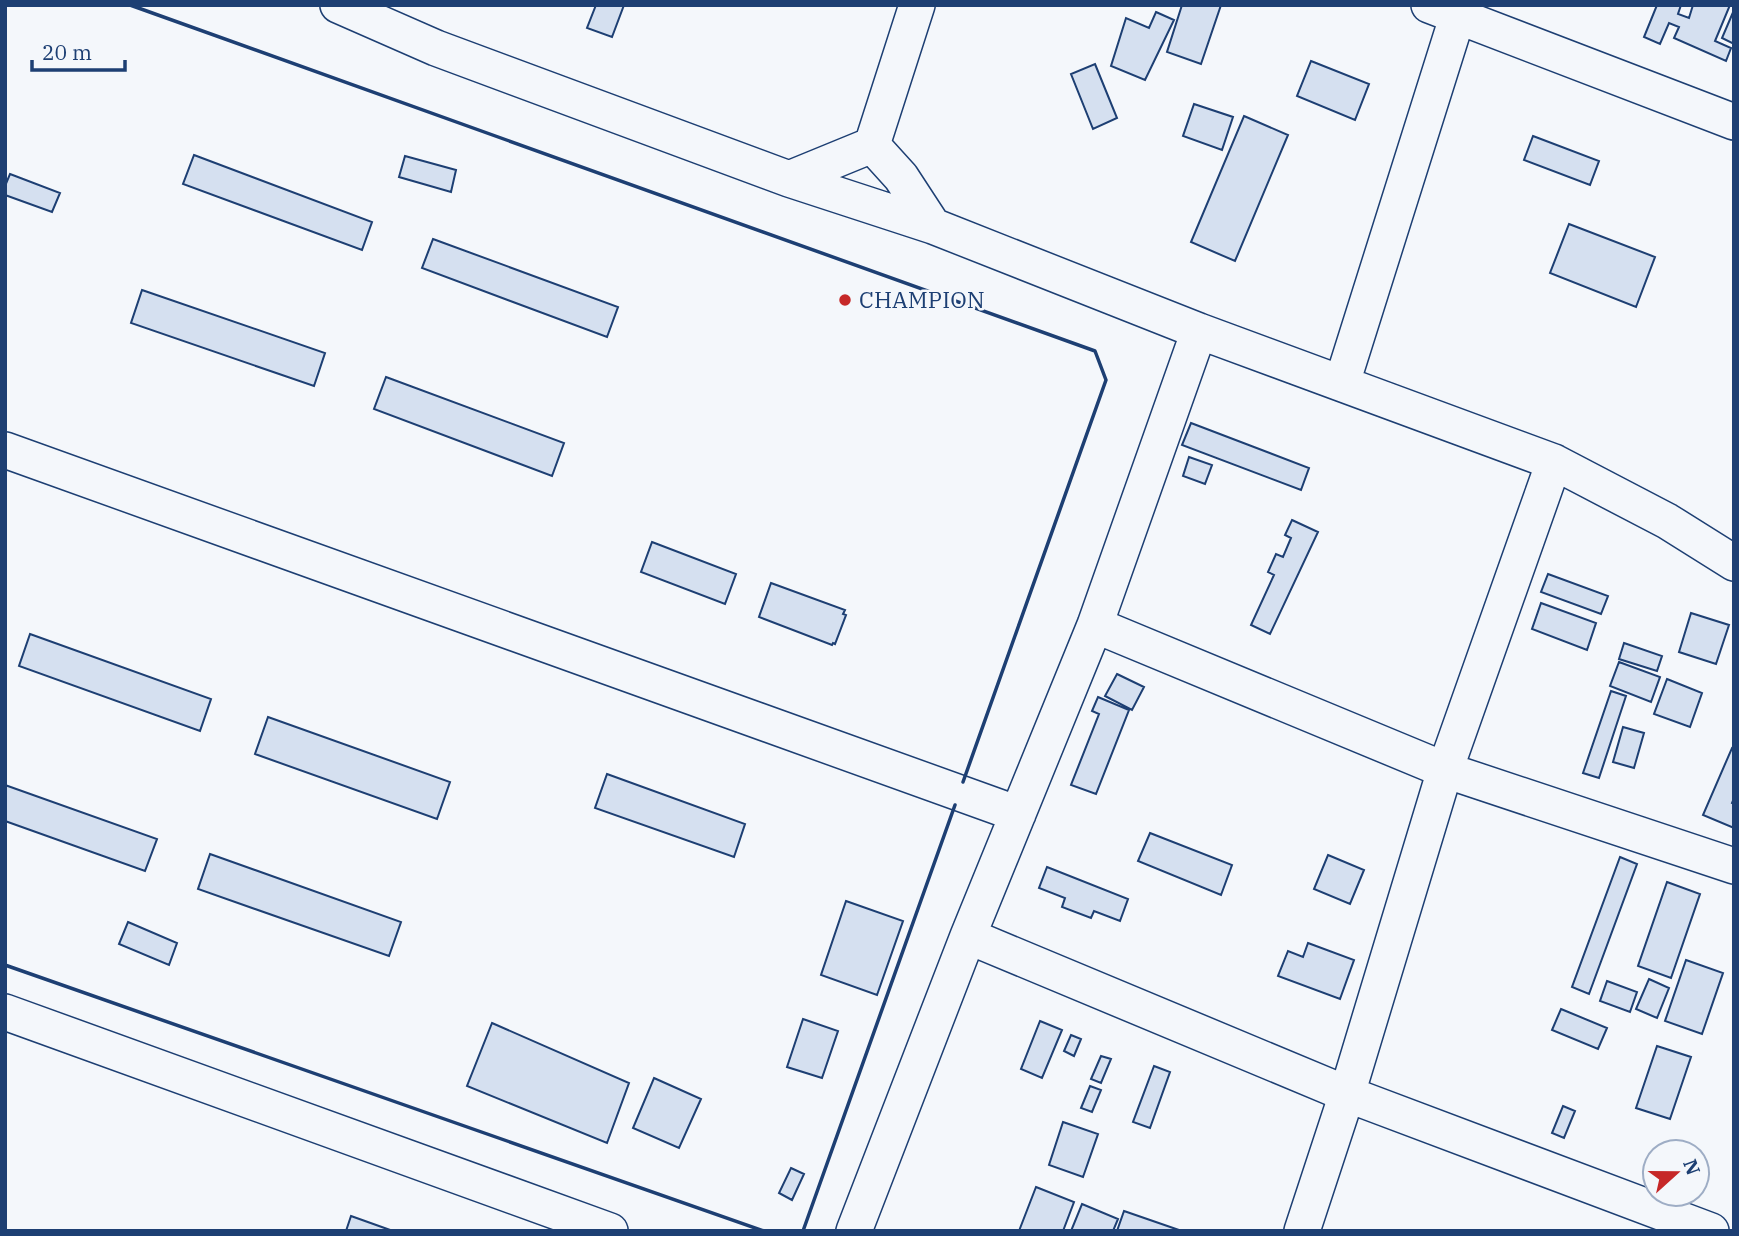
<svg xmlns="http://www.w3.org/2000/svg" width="1739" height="1236" font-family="'IBM Plex Serif',serif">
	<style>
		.building { fill: #d5e0f0; stroke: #1d3f73; stroke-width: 2 }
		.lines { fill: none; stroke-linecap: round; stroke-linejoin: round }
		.minor-casing { stroke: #1d3f73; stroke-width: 38 }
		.minor { stroke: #f4f7fb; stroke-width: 35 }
		.wall { stroke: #1d3f73; stroke-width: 3.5 }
		.poi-dot { fill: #c62828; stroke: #f4f7fb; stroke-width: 2.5 }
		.labels { text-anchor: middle; stroke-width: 5; stroke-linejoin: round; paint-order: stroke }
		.poi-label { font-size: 23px; fill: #1d3f73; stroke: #f4f7fb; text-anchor: start }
	</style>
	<rect width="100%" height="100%" fill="#f4f7fb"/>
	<path class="building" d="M596,5H624L612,37L587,28Z
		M1182,5H1221L1201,64L1167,52Z
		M1657,5H1681L1678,14L1689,18L1693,5H1730L1715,41L1731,48L1726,61L1674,38L1679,27L1669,23L1660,44L1644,37Z
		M1734,10V44L1722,38Z
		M1156,12L1174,20L1145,80L1111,66L1126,18L1149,28Z
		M1311,61L1369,84L1355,120L1297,96Z
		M1095,64L1117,118L1093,129L1071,74Z
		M1194,104L1233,117L1222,150L1183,136Z
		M1244,116L1288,135L1235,261L1191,242Z
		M1533,136L1599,161L1590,185L1524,160Z
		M194,155L372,222L362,250L183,184Z
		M405,156L456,170L451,192L399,177Z
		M10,174L60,193L52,212L5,195V186Z
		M1569,224L1655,257L1636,307L1550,273Z
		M433,239L618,307L607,337L422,268Z
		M142,290L325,353L314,386L131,323Z
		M386,377L564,443L552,476L374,409Z
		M1191,423L1309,468L1301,490L1182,445Z
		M1189,457L1212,465L1205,484L1183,476Z
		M1292,520L1318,532L1270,634L1251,625L1274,575L1268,572L1276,554L1283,557L1291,538L1285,535Z
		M652,542L736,574L725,604L641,572Z
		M1548,574L1608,596L1601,614L1541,592Z
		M771,583L845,610L843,614L846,615L835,644L833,643L832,645L759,617Z
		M1541,603L1596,623L1587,650L1532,629Z
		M1691,613L1729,625L1716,664L1679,652Z
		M30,634L211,699L200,731L19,666Z
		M1624,643L1662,656L1657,671L1619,659Z
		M1619,662L1660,677L1651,702L1610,686Z
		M1117,674L1144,687L1132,710L1105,696Z
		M1667,679L1702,693L1690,727L1654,714Z
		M1611,691L1626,696L1599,778L1583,773Z
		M1098,697L1129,710L1096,794L1071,785L1099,714L1092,711Z
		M268,717L450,782L437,819L255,754Z
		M1623,727L1644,733L1634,768L1613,762Z
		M1732,748L1734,749V798L1732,803L1734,804V828L1703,815Z
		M607,774L745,824L734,857L595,808Z
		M5,785L157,839L145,871L5,821Z
		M1150,833L1232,865L1221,895L1138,861Z
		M210,854L401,922L389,956L198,889Z
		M1328,855L1364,870L1350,904L1314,889Z
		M1620,857L1637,864L1589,994L1572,987Z
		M1047,867L1128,899L1120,921L1094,911L1091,918L1062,907L1065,898L1039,888Z
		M1667,882L1700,894L1671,978L1638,966Z
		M846,901L903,921L877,995L821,975Z
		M128,922L177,943L169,965L119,944Z
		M1308,943L1354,960L1340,999L1278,976L1288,951L1303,957Z
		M1686,960L1723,973L1702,1034L1665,1021Z
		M1649,979L1669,988L1657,1018L1636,1009Z
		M1607,981L1637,992L1630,1012L1600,1001Z
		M1561,1009L1607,1028L1598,1049L1552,1030Z
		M803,1019L838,1031L822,1078L787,1067Z
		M1040,1021L1062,1030L1042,1078L1021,1069Z
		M492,1023L629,1083L607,1143L467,1086Z
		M1071,1035L1081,1039L1074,1056L1064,1051Z
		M1657,1046L1691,1057L1670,1119L1636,1108Z
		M1101,1056L1111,1059L1101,1083L1091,1079Z
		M1154,1066L1170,1072L1150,1128L1133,1122Z
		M654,1078L701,1099L679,1148L633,1128Z
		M1090,1086L1101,1090L1092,1112L1081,1108Z
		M1563,1106L1575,1111L1564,1138L1552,1133Z
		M1063,1122L1098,1134L1083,1177L1049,1165Z
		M791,1168L804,1174L792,1200L779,1193Z
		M1036,1187L1074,1202L1063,1231H1019Z
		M1082,1204L1118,1219L1113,1231H1071Z
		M1124,1211L1179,1230V1231H1117Z
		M351,1216L393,1231H346Z"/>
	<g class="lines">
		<g class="minor-casing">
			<path id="minor" d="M338,5L436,48L789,179L933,226L1199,331L1554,462L1667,521L1734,563
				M1429,5L1734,122
				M872,145L901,177L933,226
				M789,179L872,145L917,5
				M1342,383L1461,5
				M5,450L1018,814
				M1095,625L1445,770L1734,866
				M968,936L1347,1094L1711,1231
				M5,1012L610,1231
				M854,1231L968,936L1095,625L1199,331
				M1302,1231L1347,1094L1445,770L1554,462"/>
		</g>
		<use href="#minor" class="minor"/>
		<path class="wall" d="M130,5L1095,351L1106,380L963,782
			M5,965L764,1231
			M803,1231L955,805"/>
	</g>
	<circle class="poi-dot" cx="845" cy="300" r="7"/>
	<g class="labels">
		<g class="poi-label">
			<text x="859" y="308">CHAMPION</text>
		</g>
	</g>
	<rect width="1739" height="1236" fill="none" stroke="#1d3f73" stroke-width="14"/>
	<g transform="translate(1676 1173) rotate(69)"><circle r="33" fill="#f4f7fb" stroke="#9eadc5" stroke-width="2"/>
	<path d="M0-5L12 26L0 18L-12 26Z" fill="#c62828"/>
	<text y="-10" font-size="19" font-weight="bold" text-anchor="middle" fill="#1d3f73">N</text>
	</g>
	<path d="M32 60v10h93v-10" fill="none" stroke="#1d3f73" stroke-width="3.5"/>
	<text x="42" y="60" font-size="21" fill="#1d3f73" stroke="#f4f7fb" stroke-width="5" paint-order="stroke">20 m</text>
</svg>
